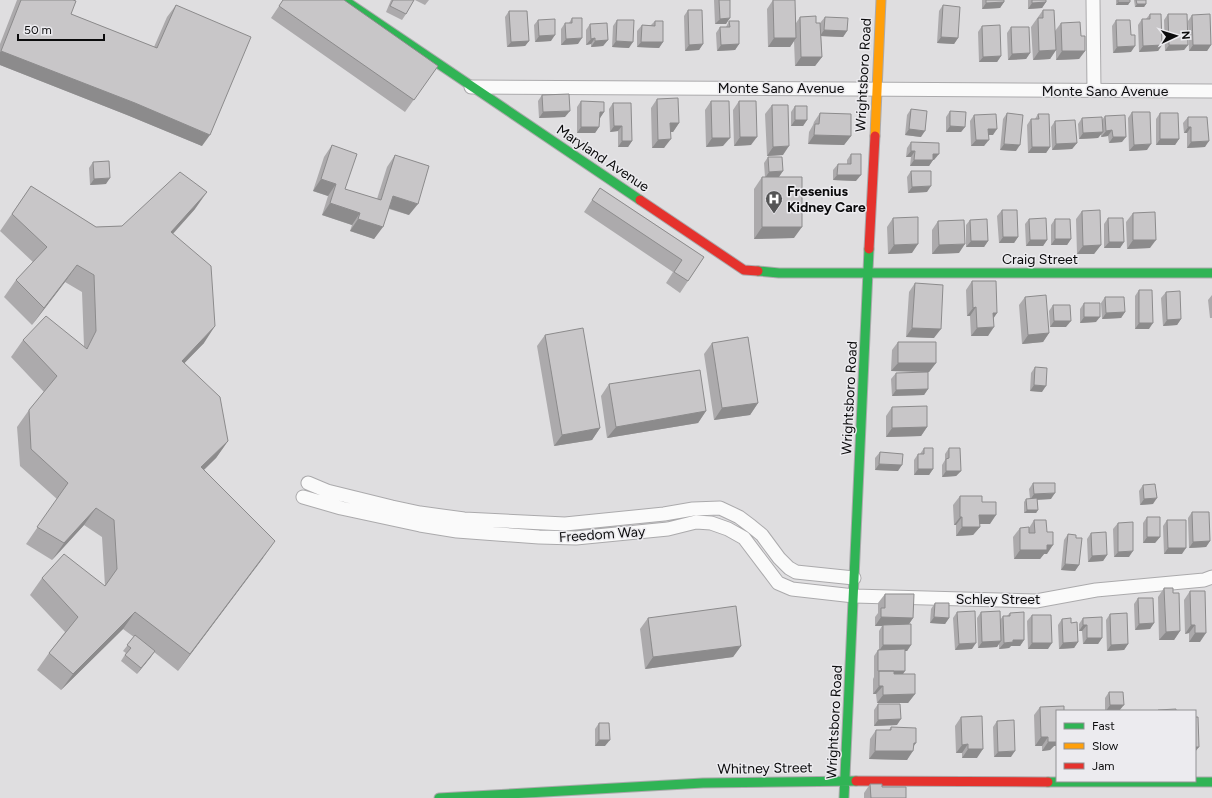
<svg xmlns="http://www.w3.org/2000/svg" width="1212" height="798" font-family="Figtree,sans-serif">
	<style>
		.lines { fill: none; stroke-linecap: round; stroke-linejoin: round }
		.street-casing { stroke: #abaaac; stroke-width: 15 }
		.fast-casing { stroke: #abaaac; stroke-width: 11 }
		.slow-casing { stroke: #abaaac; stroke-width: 11 }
		.jam-casing { stroke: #abaaac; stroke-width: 11 }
		.street { stroke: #fafafa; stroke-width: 13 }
		.fast { stroke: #30b455; stroke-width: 9 }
		.slow { stroke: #ff9f0a; stroke-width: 9 }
		.jam { stroke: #e5322d; stroke-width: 9 }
		.wall { fill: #acaaac }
		.shaded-wall { fill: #8c8b8c }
		.building { fill: #c8c6c8; stroke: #8c8b8c }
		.labels { text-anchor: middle; stroke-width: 3; stroke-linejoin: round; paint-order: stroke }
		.street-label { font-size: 14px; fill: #0b0b0c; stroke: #ecebef }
		.poi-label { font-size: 14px; font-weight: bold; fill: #0b0b0c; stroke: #ecebef; text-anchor: start }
	</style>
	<rect width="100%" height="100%" fill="#dfdee0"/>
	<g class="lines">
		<g class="street-casing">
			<path id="street" d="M1093,0L1094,90
				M471,87L1212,91
				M308,483L327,491L392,507L420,513L464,519L565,524L664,514L693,509L720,508L739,517L751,526L762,535L779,558L789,568L796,572L854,578
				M303,497L341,508L420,525L457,531L539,537L576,538L668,529L696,522L711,523L728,529L744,538L778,583L792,589L854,596L1036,601L1096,590L1204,580L1212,577"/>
		</g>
		<g class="fast-casing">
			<path id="fast" d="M344,0L640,200
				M758,271L779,273H1212
				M1048,782H1212
				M439,798L703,783L856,781
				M844,798L869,249"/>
		</g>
		<g class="slow-casing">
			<path id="slow" d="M875,136L881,0"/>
		</g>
		<g class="jam-casing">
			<path id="jam" d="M640,200L744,270L758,271
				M869,249L875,136
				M856,781L1048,782"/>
		</g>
		<use href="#street" class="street"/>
		<use href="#fast" class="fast"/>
		<use href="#slow" class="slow"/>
		<use href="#jam" class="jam"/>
	</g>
	<path class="wall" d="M17,0H73L71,14L154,47L167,17L176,5L202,146L127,115L0,65V44Z
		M283,0L438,66L405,112L271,18Z
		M391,0H414L406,14L402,20L386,12Z
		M415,0H429L425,5Z
		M714,0H730L726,24H715Z
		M773,0L796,23L800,17L816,23L820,27V23L825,17L847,31L843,37L821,36L822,57L815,66H795L794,41L790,47H768L767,9Z
		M982,0H1004V2L1000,8L982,9Z
		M1028,0H1046V2L1042,8L1028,9Z
		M1116,0H1130L1128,5H1116Z
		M1134,0H1146V4L1144,7H1135Z
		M943,5L958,38L954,44L937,43L939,11Z
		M688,10L703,44L699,50L685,51L684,16Z
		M1043,10L1055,31L1061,23L1081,36L1085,51L1079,59L1056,60V50L1050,59L1033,60L1031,27Z
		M509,11L529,41L525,46L507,47L505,17Z
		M1150,14L1162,45L1158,51L1139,52L1138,25L1142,19H1146Z
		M1168,14L1188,45L1184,50L1165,51L1164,20Z
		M1192,15L1211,45L1207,51H1189L1188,21Z
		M572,18L578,44L561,45V29L565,23H569Z
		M538,20L551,41L535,42L534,25Z
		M617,20L629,48L612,47L613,26Z
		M1116,20L1131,52L1113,53L1112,26Z
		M655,21L663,42L659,48L637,47V31L642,25H651Z
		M729,21L739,44L735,50L717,51L716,33L720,27H726Z
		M590,24L608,40L603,46L591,47V44L586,45V30Z
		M982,26L1001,56L997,62H979L978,32Z
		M1011,27L1030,53L1026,59L1008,60L1007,33Z
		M542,95L565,117L539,118L538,101Z
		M657,99L679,123L673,132H670L664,148H652L651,108Z
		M581,101L604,112L600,118H599V127L595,133H577V107Z
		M711,101L723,146L706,147L705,110Z
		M739,101L751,145L734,146L733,110Z
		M613,103L632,141L628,147H618V131L610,132L609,109Z
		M772,105L783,155L767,156L765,114Z
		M795,106L807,120L803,126H791V112Z
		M911,109L921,137L905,135L907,115Z
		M950,111L965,127L961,132H946V117Z
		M1132,112L1147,150L1129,151L1128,118Z
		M820,113L851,136L844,145L808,144L809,132L813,125L814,122Z
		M1007,113L1016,151L1000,150L1003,119Z
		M1160,113L1179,139L1175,145H1156V119Z
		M1038,114L1050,147L1046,153H1028L1027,125L1031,119H1035Z
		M974,115L993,135H988L984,146H971L970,121Z
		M1105,116L1122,142L1109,143L1108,136L1101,137V134L1098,138L1079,139L1078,124L1082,118L1102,120Z
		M1188,117L1205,147L1187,148V133H1184L1183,123Z
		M1055,121L1077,143L1072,149L1052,150L1051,127Z
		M911,142L934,160H933L929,166H910L911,157H906L907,148Z
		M332,145L345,189L377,199L387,167L395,155L409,215L389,209L374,239L350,231L352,225L322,215L328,196L313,191L324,157Z
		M851,154L856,181L833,180V170L838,164H847V160Z
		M768,157L779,177H767L794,238L754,239V189L762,177H765L764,163Z
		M93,162L106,184L90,185L89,168Z
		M911,171L927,192L908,193L907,177Z
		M31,186L96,227L122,226L195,209L173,234L204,343L184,363L228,441L216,458L204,470L263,558L178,671L154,652L137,674L121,661L126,653L123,651L134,637L123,629L61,690L37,670L49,653L65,632L30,595L42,578L105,586L102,537L84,525L52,560L26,544L57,499L20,466L17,427L29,410L44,392L11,357L23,340L84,346L82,292L65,282L32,325L4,297L16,280L33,262L0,231Z
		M600,188L704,257L680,293L666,283L673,272L584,212Z
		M1002,210L1018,237L1014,243H999L997,216Z
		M1082,211L1101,245L1094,254H1077L1076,219Z
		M1133,213L1150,248L1127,249L1126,222Z
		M893,218L912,253L888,254L887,227Z
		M1108,218L1124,242L1120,248H1104V224Z
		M1029,219L1047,240L1043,246H1026L1025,224Z
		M1055,219L1071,239L1067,245H1051V225Z
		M970,220L988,241L984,247H966V225Z
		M938,221L959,253L932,254V230Z
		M972,281L997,313L993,318L988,336H971L970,316H967L966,290Z
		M915,283L934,338L906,337L909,292Z
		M1139,290L1149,329H1135V296Z
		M1166,292L1181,319L1177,325L1163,326L1161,298Z
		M1212,295V318H1210L1208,300Z
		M1025,297L1049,333L1043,342L1022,344L1019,305Z
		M1105,297L1125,312L1121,318L1102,319L1101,303Z
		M1084,303L1096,322L1080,323V309Z
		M1053,305L1066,327H1050L1049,311Z
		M545,335L600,428L592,440L554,446L537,346Z
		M898,342L936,363L929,372L891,371L892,350Z
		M712,343L758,403L750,415L714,420L704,354Z
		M1035,367L1042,392L1030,391L1031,373Z
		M896,373L928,389L924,395L892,396L891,379Z
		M609,384L706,411L698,423L607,438L601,396Z
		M892,407L927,427L921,436L886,437V416Z
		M924,448L933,469L929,475H914V460L918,454H920Z
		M949,448L961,471L956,476L942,477V465L945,460V454Z
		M880,452L898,471L875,470V458Z
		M1033,483L1051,499L1037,500L1038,510L1036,513H1024V502L1026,499H1030L1029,489Z
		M1143,485L1153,504L1140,505L1139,491Z
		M960,496L982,502L990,524H979L980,527L973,535L956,536V525H954L953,505Z
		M1192,512L1210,541L1206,547L1189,548L1188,518Z
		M1147,517L1160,537L1155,543H1143V523Z
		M1034,520L1047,532V554H1044L1040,559H1014L1013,537L1020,528H1029Z
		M1167,520L1182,554H1164L1163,526Z
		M1118,523L1129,557H1114L1113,529Z
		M1091,533L1107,555L1103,561L1088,562L1087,539Z
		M1068,534L1076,538L1079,565L1075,571L1061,570L1064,540Z
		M1164,588L1173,593L1180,631L1174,640H1159L1158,597Z
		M1190,591L1200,642H1189V633L1185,634L1184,600Z
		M885,594L913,618L909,624L911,645L907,651H905L903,674L915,694L908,703H877L876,694H873V679L874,677V656L878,650H879V631L882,626H875V617L878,613V603Z
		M1138,598L1154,623L1150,629L1135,630L1134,604Z
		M935,603L949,618L945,624L930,623L931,609Z
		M957,612L972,649L955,650L953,618Z
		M981,612L1000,620L1003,616H1007L1010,613L1024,640L1020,646H1011L1009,648L999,649V643L997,647L978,648L977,618Z
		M1110,614L1128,644L1124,650L1107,651L1106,620Z
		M1032,615L1048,649H1028L1027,621Z
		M648,618L741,646L733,657L645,669L640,629Z
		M1083,618L1102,638L1098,644H1083L1082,631H1079V624Z
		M1062,619L1071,623L1078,642L1074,648L1059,649L1058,625Z
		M1109,692L1119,711H1105V698Z
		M878,704L897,725L874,726V710Z
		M1040,707L1057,711V746H1054L1050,750L1042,751V746H1035L1034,715Z
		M961,717L977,758H962V753H956L955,726Z
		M997,721L1011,757H994L993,727Z
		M599,723L605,746H595V729Z
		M891,727L914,746L907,760L869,759L870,739L876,730H889Z
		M870,784L882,787L906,798H864V793Z"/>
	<path class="shaded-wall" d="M1004,2L1000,8L982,9L986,3Z
		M1046,2L1042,8L1028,9L1032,3Z
		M1118,2H1130L1128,5H1116Z
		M1137,4H1146L1144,7H1135Z
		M730,18L726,24H715L720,19Z
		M824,30L847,31L843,37L820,36Z
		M555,35L551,41L535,42L539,36Z
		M941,37L958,38L954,44L937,43Z
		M582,38L578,44L561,45L566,39Z
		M595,38L591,44L586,45L591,39Z
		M774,38H796L790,47H768Z
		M608,40L603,46L591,47L595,41Z
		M529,41L525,46L507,47L511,42Z
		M616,41L633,42L629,48L612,47Z
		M641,42H663L659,48L637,47Z
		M703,44L699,50L685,51L689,45Z
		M739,44L735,50L717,51L721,45Z
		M1162,45L1158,51L1139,52L1143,46Z
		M1169,45H1188L1184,50L1165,51Z
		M1193,45H1211L1207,51H1189Z
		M1135,46L1131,52L1113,53L1117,47Z
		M1056,50L1050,59L1033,60L1039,51Z
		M1,51L135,103L210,135L202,146L127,115L0,65V52Z
		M1062,51H1085L1079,59L1056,60Z
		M1030,53L1026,59L1008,60L1012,54Z
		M1001,56L997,62H979L983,57Z
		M801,57H822L815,66H795Z
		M570,111L565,117L539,118L543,112Z
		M600,112H604L600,118L595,117Z
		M795,120H807L803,126H791Z
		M670,123H679L673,132H664Z
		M614,126H622L618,131L610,132Z
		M950,126L965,127L961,132H946Z
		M581,127H599L595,133H577Z
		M1188,127H1191L1187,133H1184Z
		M909,129L925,131L921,137L905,135Z
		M988,129H997L993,135H984Z
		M1112,130L1108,136L1101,137L1106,131Z
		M1103,132L1098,138L1079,139L1083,133Z
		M814,135L851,136L844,145L808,144Z
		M740,137H757L751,145L734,146Z
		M1113,137H1126L1122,142L1109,143Z
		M712,138H730L723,146L706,147Z
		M671,139L664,148H652L658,140Z
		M1160,139H1179L1175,145H1156Z
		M976,140H989L984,146H971Z
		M622,141H632L628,147H618Z
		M1209,141L1205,147L1187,148L1191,142Z
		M1077,143L1072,149L1052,150L1056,144Z
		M1004,144L1020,145L1016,151L1000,150Z
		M1151,144L1147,150L1129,151L1134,145Z
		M789,146L783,155L767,156L773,147Z
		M1032,147H1050L1046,153H1028Z
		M911,151H915L911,157H906Z
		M933,154H939L934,160H929Z
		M914,160H933L929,166H910Z
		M783,171L779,177L765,178L769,172Z
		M837,175H861L856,181L833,180Z
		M110,178L106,184L90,185L94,179Z
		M321,179L336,184L328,196L313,191Z
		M931,186L927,192L908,193L912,187Z
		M207,192L195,209L159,249L171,232Z
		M393,196L418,204L409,215L385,207Z
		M330,203L360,213L352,225L322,215Z
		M358,219L383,227L374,239L350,231Z
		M762,227H802L794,238L754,239Z
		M1003,237H1018L1014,243H999Z
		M1055,239H1071L1067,245H1051Z
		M1030,240H1047L1043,246H1026Z
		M1133,240H1156L1150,248L1127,249Z
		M971,241H988L984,247H966Z
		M1109,242H1124L1120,248H1104Z
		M918,244L912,253L888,254L894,245Z
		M965,244L959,253L932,254L939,245Z
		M1101,245L1094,254H1077L1083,246Z
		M77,265L65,282L32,325L44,308Z
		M976,307L970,316H967L973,308Z
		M1125,312L1121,318L1102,319L1106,313Z
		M993,313H997L991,322Z
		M1084,317H1100L1096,322L1080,323Z
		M1181,319L1177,325L1163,326L1167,320Z
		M1054,321H1071L1066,327H1050Z
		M1139,323H1153L1149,329H1135Z
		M215,326L204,343L170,378L182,361Z
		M994,327L988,336H971L977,328Z
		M912,328L941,329L934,338L906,337Z
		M1049,333L1043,342L1022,344L1028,335Z
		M898,363H936L929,372L891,371Z
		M1034,385L1046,386L1042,392L1030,391Z
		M928,389L924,395L892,396L896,390Z
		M758,403L750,415L714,420L722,408Z
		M706,411L698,423L607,438L616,427Z
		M927,427L921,436L886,437L892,428Z
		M600,428L592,440L554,446L562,435Z
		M228,441L216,458L189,484L201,467Z
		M879,464L902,465L898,471L875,470Z
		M918,469H933L929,475H914Z
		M946,471H961L956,476L942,477Z
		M1055,493L1051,499L1030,500L1034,494Z
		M1157,498L1153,504L1140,505L1144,499Z
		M96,508L84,525L52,560L64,543Z
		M1027,510H1038L1036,513H1024Z
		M979,515H996L990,524H973Z
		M960,517H962L956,525H954Z
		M962,527H980L973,535L956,536Z
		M1147,537H1160L1155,543H1143Z
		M275,541L263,558L178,671L190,654Z
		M1210,541L1206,547L1189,548L1193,542Z
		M1047,545H1053L1047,554H1044L1040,559H1014L1020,550Z
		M1168,548H1186L1182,554H1164Z
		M1133,551L1129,557H1114L1118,552Z
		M1107,555L1103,561L1088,562L1092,556Z
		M1065,564L1079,565L1075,571L1061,570Z
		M135,612L123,629L61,690L73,674Z
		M881,617L913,618L907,627L883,625L882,626H875Z
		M934,617L949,618L945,624L930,623Z
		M1154,623L1150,629L1135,630L1139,624Z
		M1083,625H1087L1082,631H1079Z
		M1191,625H1195L1189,633L1185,634Z
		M1180,631L1174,640H1159L1166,632Z
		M1195,633H1206L1200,642H1189Z
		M1087,638H1102L1098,644H1083Z
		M1013,640H1024L1020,646H1011L1009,648L999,649L1004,643Z
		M1001,641L997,647L978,648L982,642Z
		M1078,642L1074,648L1059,649L1063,643Z
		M976,643L972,649L955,650L959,644Z
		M1032,643H1052L1048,649H1028Z
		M1128,644L1124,650L1107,651L1111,645Z
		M883,645H911L907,651H879Z
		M741,646L733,657L645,669L653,657Z
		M155,651L151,657L137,674L141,668Z
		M879,671H905L901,677Z
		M879,686H883L876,694H873Z
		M915,694L908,703H877L883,695Z
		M1110,705H1124L1119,711H1106Z
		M901,719L897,725L874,726L878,720Z
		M1041,737H1048L1042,746H1035Z
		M1057,737V746H1054L1050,750L1042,751L1048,742Z
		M599,740H610L605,746H595Z
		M914,743H916L910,751H913L907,760L869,759L875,751Z
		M968,744L962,753H956L962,745Z
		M1195,747H1199L1195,752Z
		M968,749H983L977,758H962Z
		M1015,751L1011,757H994L998,752Z"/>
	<path class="building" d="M21,0H73L76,1L71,14L157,48L176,5L251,37L210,135L135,103L1,51Z
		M283,0H344L438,66L414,100L279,6Z
		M393,0H414L406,14L390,6Z
		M719,0H730V18L720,19Z
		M773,0H795L796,38H774Z
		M986,0H1004V2L986,3Z
		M1032,0H1046V2L1032,3Z
		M1118,0H1130V2H1118Z
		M1136,0H1146V4H1137Z
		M943,5L960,7L958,38L941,37Z
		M688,10H702L703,44L689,45Z
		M1043,10H1054L1056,50L1039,51L1038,18H1043Z
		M509,11H527L529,41L511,42Z
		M1150,14H1161L1162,45L1143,46L1142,19H1150Z
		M1168,14H1187L1188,45H1169Z
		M1210,14L1211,45H1193L1192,15Z
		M816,16V23H820L822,57H801L800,17Z
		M825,17L848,18L847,31L824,30Z
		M572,18H582V38L566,39L565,23H572Z
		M555,19V35L539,36L538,20Z
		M617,20H634L633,42L616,41Z
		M1116,20H1130L1131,35H1135V46L1117,47Z
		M655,21H663V42H641L642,25L655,26Z
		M729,21H739V44L721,45L720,27H730Z
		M1080,22L1081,36H1085V51H1062L1061,23Z
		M607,23L608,40L595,41V38L591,39L590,24Z
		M1000,25L1001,56L983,57L982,26Z
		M1011,27H1029L1030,53L1012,54Z
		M569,94L570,111L543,112L542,95Z
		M678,98L679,123H670L671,139L658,140L657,99Z
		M581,101L604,102V112H600L599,127H581Z
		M711,101H729L730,138H712Z
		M739,101H756L757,137H740Z
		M613,103H631L632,141H622V126H614Z
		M772,105H788L789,146L773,147Z
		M795,106H807V120H795Z
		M911,109L927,111L925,131L909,129Z
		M950,111L966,112L965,127L950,126Z
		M1132,112H1150L1151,144L1134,145Z
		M820,113L851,114V136L814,135L815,124H819Z
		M1007,113L1023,115L1020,145L1004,144Z
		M1160,113H1178L1179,139H1160Z
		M996,114L997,129H988L989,140H976L974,115Z
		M1038,114H1049L1050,147H1032L1031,119H1039Z
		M1125,115L1126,137H1113L1112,130L1106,131L1105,116Z
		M1102,117L1103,132L1083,133L1082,118Z
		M1188,117H1207L1209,141L1191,142V127H1188Z
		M1075,120L1077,143L1056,144L1055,121Z
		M911,142L939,143V154H933V160H914L915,151H911Z
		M332,145L357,154L345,189L381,200L395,155L429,166L418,204L393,196L383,227L358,219L360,213L330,203L336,184L321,179Z
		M851,154H861V175H837L838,164H851Z
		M768,157H782L783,171L769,172Z
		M109,161L110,178L94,179L93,162Z
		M911,171H931V186L912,187Z
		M180,172L207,192L171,232L211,266L215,326L182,361L220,397L228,441L201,467L275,541L190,654L135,612L73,674L49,653L78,617L42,578L64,554L105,586L117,569L114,520L96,508L64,543L37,527L68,483L31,449L29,410L57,376L23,340L46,316L87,349L96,331L94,275L77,265L44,308L16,280L47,247L12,214L31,186L96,227L122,226Z
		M762,177H802V227H762Z
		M600,188L704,257L688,281L674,272L682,260L592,200Z
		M1002,210H1017L1018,237H1003Z
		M1100,210L1101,245L1083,246L1082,211Z
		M1155,212L1156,240H1133V213Z
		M918,217V244L894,245L893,218Z
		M1046,218L1047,240H1030L1029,219Z
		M1108,218H1123L1124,242H1109Z
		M987,219L988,241H971L970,220Z
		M1055,219H1070L1071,239H1055Z
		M964,220L965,244L939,245L938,221Z
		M972,281H996L997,313H993L994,327L977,328L976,307L973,308Z
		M915,283L943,285L941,329L912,328Z
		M1139,290H1152L1153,323H1139Z
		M1180,291L1181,319L1167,320L1166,292Z
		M1046,295L1049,333L1028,335L1025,297Z
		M1105,297H1124L1125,312L1106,313Z
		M1084,303H1100V317H1084Z
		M1053,305H1070L1071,321H1054Z
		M583,328L600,428L562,435L545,335Z
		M748,337L758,403L722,408L712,343Z
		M898,342H936V363H898Z
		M1035,367L1047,368L1046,386L1034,385Z
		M700,370L706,411L616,427L609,384Z
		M928,372V389L896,390V373Z
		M927,406V427L892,428V407Z
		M924,448H933V469H918V454H924Z
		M949,448H960L961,471H946V459L949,458Z
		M880,452L903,454L902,465L879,464Z
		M1033,483H1055V493L1034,494Z
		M1155,484L1157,498L1144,499L1143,485Z
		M960,496H982V502H996V515H979L980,527H962V517H960Z
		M1037,498L1038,510H1027L1026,499Z
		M1192,512H1209L1210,541L1193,542Z
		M1147,517H1160V537H1147Z
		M1034,520H1046L1047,532H1053V545H1047V550H1020V528L1029,527V533H1035Z
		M1167,520H1186V548H1168Z
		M1133,522V551L1118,552V523Z
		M1106,532L1107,555L1092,556L1091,533Z
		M1068,534L1076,535V538H1082L1079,565L1065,564Z
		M1164,588H1173V593H1179L1180,631L1166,632Z
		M1190,591H1205L1206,633H1195V625H1191Z
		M885,594H914L913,618L881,617V608H885Z
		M1138,598H1153L1154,623L1139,624Z
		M935,603H949V618L934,617Z
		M736,606L741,646L653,657L648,618Z
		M975,611L976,643L959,644L957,612Z
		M1000,611L1001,641L982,642L981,612Z
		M1024,612V640H1013V642L1004,643L1003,616H1010V613Z
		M1127,613L1128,644L1111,645L1110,614Z
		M1032,615H1051L1052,643H1032Z
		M1102,617V638H1087V625H1083V618Z
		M1071,618V623L1077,622L1078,642L1063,643L1062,619Z
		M911,624V645H883V625Z
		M135,635L155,651L141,668L125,655L131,648L127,645Z
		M905,649V671H878V650Z
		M879,671H894V674H915V694L883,695V686H879Z
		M1109,692H1123L1124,705H1110Z
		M878,704H900L901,719L878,720Z
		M1064,706V711H1057V742H1048V737H1041L1040,707Z
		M1176,709V711H1158V710Z
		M982,716L983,749H968V744L962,745L961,717Z
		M1195,717H1198L1199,747H1195Z
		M1014,720L1015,751L998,752L997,721Z
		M599,723H609L610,740H599Z
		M891,727L916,728V743H914L913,751H875L876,730H891Z
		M870,784H882V787H906V798H871Z"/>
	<defs>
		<g id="hospital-pin" transform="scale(0.9)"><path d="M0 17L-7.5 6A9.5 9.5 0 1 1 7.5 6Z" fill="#555556" stroke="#ecebef"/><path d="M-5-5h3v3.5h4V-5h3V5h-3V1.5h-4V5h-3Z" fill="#fff"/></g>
	</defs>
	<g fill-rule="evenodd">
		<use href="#hospital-pin" x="774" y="199"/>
	</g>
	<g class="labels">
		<g class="street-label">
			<text transform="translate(863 75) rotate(-87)" y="5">Wrightsboro Road</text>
			<text x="781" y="93">Monte Sano Avenue</text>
			<text x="1105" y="96">Monte Sano Avenue</text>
			<text transform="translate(603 158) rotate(34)" y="5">Maryland Avenue</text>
			<text x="1040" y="264">Craig Street</text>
			<text transform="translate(849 398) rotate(-87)" y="5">Wrightsboro Road</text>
			<text transform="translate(602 534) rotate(-4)" y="5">Freedom Way</text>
			<text x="998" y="604">Schley Street</text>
			<text transform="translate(834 722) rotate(-87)" y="5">Wrightsboro Road</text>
			<text transform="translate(765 768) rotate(-1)" y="5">Whitney Street</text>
		</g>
		<g class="poi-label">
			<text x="787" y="196">Fresenius<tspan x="787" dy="16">Kidney Care</tspan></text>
		</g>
	</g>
	<rect x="1056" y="710" width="140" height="72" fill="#ecebef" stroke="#929194"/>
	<rect x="1064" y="723" width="20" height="6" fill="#30b455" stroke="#929194"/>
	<text x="1092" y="730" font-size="12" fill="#0b0b0c">Fast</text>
	<rect x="1064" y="743" width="20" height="6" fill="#ff9f0a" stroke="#929194"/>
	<text x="1092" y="750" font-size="12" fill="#0b0b0c">Slow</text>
	<rect x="1064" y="763" width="20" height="6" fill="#e5322d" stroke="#929194"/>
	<text x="1092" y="770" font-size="12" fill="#0b0b0c">Jam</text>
	<g transform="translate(1176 36) rotate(86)" stroke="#ecebef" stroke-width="3" paint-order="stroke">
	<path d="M0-3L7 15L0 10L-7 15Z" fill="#0b0b0c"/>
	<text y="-6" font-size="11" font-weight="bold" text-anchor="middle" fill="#0b0b0c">N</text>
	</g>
	<path d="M18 34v6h86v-6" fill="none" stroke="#0b0b0c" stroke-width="2"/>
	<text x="24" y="34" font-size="12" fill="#0b0b0c" stroke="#ecebef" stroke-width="3" paint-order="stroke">50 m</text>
</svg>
